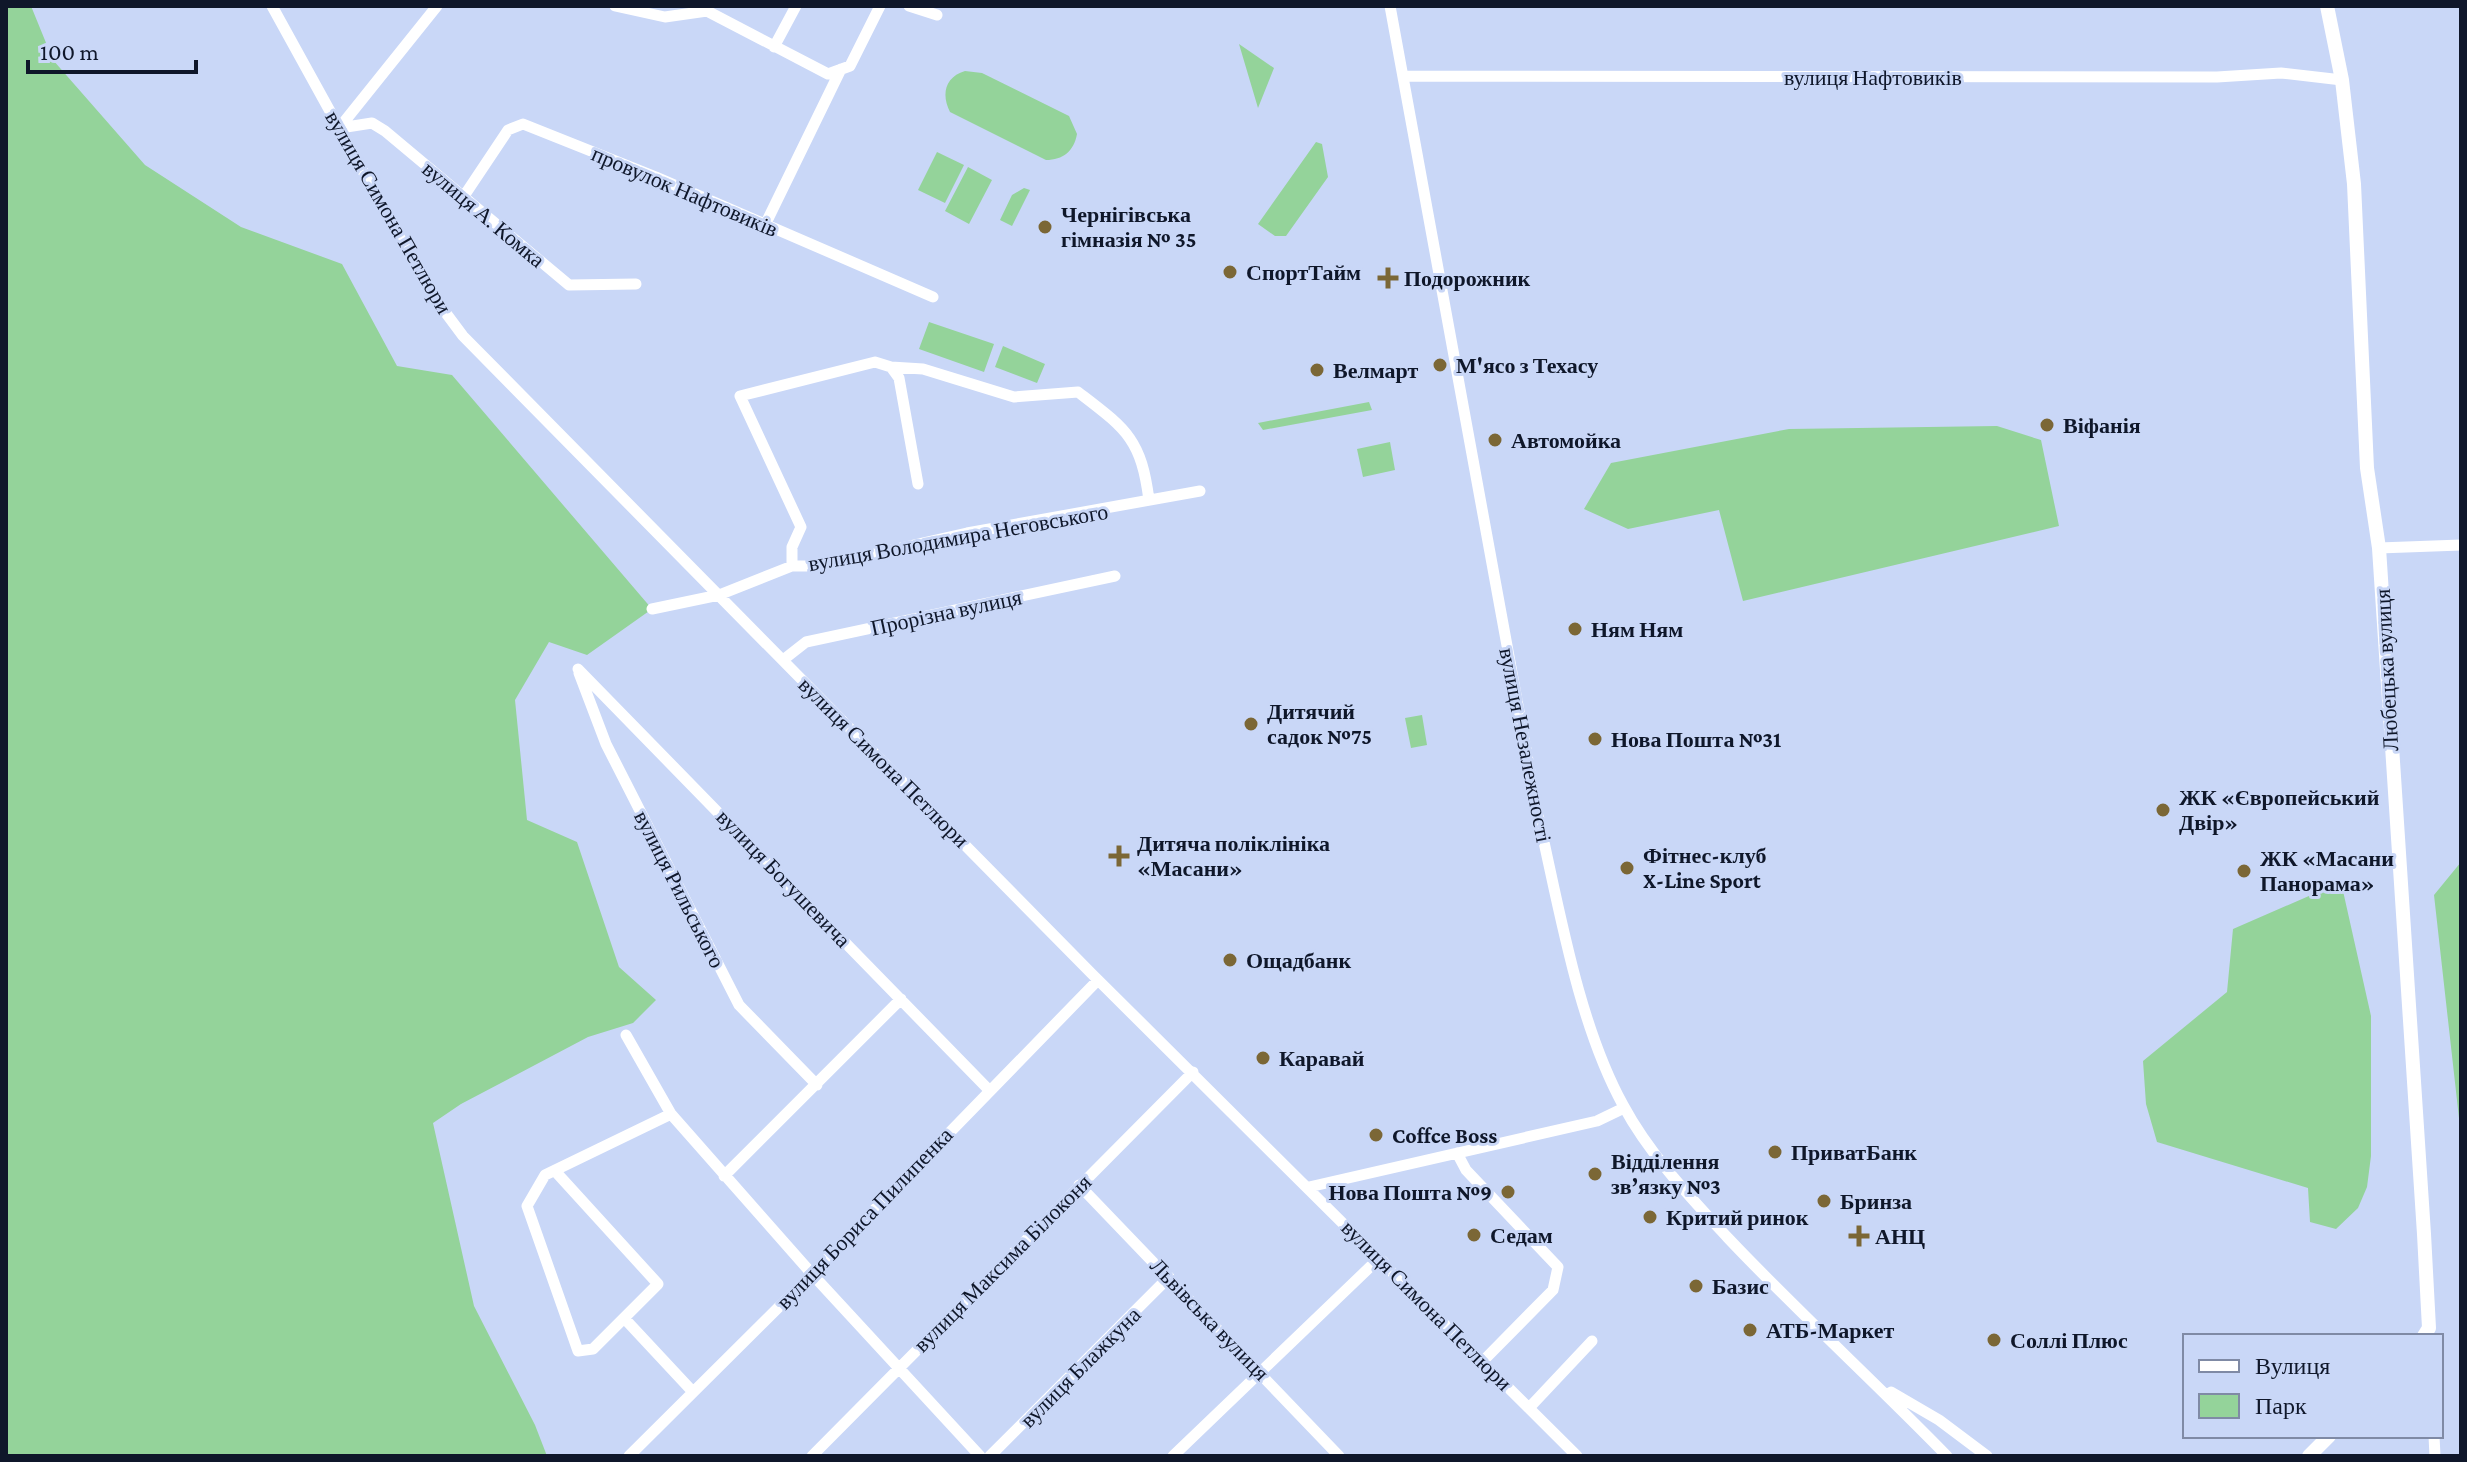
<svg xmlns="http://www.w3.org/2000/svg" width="2467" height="1462" font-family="'Crimson Pro',serif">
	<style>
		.green { fill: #94d39a }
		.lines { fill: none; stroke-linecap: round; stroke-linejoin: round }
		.minor { stroke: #fff; stroke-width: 11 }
		.major { stroke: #fff; stroke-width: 14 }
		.poi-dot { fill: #7b6736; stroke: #c9d7f7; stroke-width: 3 }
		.labels { text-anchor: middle; stroke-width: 6; stroke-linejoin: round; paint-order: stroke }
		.street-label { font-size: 22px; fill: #0f172a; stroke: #c9d7f7 }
		.poi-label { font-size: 22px; font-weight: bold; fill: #0f172a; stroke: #c9d7f7; text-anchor: start }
	</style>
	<rect width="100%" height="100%" fill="#c9d7f7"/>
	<path class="green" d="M6,6H31L53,60L145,165L241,227L342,264L397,366L452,375L652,609L587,655L549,642L515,700L527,820L577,842L619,967L656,1000L633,1023L588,1037L461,1104L433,1123L474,1306L535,1425L547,1456H6Z
		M1239,44L1274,68L1258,108Z
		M965,71L982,73L1069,116L1077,134C1074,151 1063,160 1046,160L950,112C941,94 945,77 965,71Z
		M1316,142L1322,144L1328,177L1286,236H1275L1258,224Z
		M937,152L964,165L945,203L918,190Z
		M968,167L992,180L969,224L945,211Z
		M1024,188L1030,190L1012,226L1000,220L1012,195Z
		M929,322L994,344L984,372L919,349Z
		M1003,346L1045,364L1037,383L995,367Z
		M1369,402L1372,410L1263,430L1258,423Z
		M1997,426L2041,440L2059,526L1743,601L1719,510L1628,529L1584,509L1611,463L1789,429Z
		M1390,442L1395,470L1363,477L1357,449Z
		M1422,715L1427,745L1411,748L1405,718Z
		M2461,862V1136L2434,895Z
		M2341,882L2371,1016V1156L2367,1187L2358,1208L2336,1229L2310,1222L2308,1188L2157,1142L2146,1104L2143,1061L2227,992L2233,929Z"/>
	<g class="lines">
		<path class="minor" d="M272,6L428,289L463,336L1092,974L1577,1456
			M615,6L665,17L707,11L828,74L850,66L880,6
			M909,6L937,15
			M1390,6L1538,815C1559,907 1578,1023 1623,1105C1649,1154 1691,1198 1728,1238C1799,1313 1875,1382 1947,1456
			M774,47L796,6
			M1403,76L2217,77L2281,73L2342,80
			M340,127L437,6
			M340,128L372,123L385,131L569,285L636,284
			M464,196L508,130L523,124L656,177L933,297
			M765,225L841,69
			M891,367L923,369L1014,397L1078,392C1126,429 1141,438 1149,500
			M2379,548L2461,545
			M792,566V547L801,527L740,396L875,362L891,367L899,378L918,484
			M652,609L719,595L792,566H821L967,533L1200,491
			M783,660L806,642L1115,576
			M578,669L988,1089
			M579,673L606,744L739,1005L817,1085
			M626,1035L671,1114L812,1274L980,1456
			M671,1114L545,1175L527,1206L578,1351L593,1349L624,1318L693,1392
			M1457,1153L1466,1170L1558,1267L1553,1290L1483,1361
			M555,1171L658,1284L624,1318
			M724,1176L901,999
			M1079,1185L1339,1456
			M1309,1187L1597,1121L1624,1108
			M1891,1392L1939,1420L1987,1456
			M1529,1408L1592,1341
			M2434,1436L2435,1456
			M629,1456L812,1274L1098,980
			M812,1456L1193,1072
			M990,1456L1169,1277
			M1173,1456L1371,1266L1383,1261"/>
		<path class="major" d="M2327,6L2342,80L2354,184L2367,468L2379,548L2424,1234L2429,1328L2424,1336
			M2309,1456L2329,1436"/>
	</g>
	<g class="poi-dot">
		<circle cx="1045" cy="227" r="8"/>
		<circle cx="1230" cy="272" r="8"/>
		<path d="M1384 266h8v8h8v8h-8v8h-8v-8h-8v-8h8z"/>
		<circle cx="1440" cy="365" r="8"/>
		<circle cx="1317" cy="370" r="8"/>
		<circle cx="2047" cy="425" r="8"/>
		<circle cx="1495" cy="440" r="8"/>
		<circle cx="1575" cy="629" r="8"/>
		<circle cx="1251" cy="724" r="8"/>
		<circle cx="1595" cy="739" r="8"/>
		<circle cx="2163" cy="810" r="8"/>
		<path d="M1115 844h8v8h8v8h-8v8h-8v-8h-8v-8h8z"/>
		<circle cx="1627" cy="868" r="8"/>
		<circle cx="2244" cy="871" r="8"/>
		<circle cx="1230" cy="960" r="8"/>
		<circle cx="1263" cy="1058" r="8"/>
		<circle cx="1376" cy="1135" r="8"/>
		<circle cx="1775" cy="1152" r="8"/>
		<circle cx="1595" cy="1174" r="8"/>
		<circle cx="1508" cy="1192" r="8"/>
		<circle cx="1824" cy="1201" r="8"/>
		<circle cx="1650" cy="1217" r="8"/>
		<circle cx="1474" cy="1235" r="8"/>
		<path d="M1855 1224h8v8h8v8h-8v8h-8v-8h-8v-8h8z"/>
		<circle cx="1696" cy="1286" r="8"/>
		<circle cx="1750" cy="1330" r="8"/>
		<circle cx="1994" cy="1340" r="8"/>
	</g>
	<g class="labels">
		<g class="street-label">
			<text x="1873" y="85">вулиця Нафтовиків</text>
			<text transform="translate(685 191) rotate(23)" y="8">провулок Нафтовиків</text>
			<text transform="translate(389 212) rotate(60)" y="8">вулиця Симона Петлюри</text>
			<text transform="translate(484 214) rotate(40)" y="8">вулиця А. Комка</text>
			<text transform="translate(958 537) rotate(-10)" y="8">вулиця Володимира Неговського</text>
			<text transform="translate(946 612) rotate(-12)" y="8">Прорізна вулиця</text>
			<text transform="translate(2386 670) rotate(-93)" y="8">Любецька вулиця</text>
			<text transform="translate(1526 745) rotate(79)" y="8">вулиця Незалежності</text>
			<text transform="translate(884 762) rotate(45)" y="8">вулиця Симона Петлюри</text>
			<text transform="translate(784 878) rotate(46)" y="8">вулиця Богушевича</text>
			<text transform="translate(680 889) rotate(63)" y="8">вулиця Рильського</text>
			<text transform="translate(864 1218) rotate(-46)" y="8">вулиця Бориса Пилипенка</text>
			<text transform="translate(1002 1263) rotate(-45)" y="8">вулиця Максима Білоконя</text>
			<text transform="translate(1427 1305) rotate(45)" y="8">вулиця Симона Петлюри</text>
			<text transform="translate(1210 1319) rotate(46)" y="8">Львівська вулиця</text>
			<text transform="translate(1080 1367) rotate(-45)" y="8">вулиця Блажкуна</text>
		</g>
		<g class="poi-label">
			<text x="1061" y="222">Чернігівська<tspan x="1061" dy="25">гімназія № 35</tspan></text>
			<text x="1246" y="280">СпортТайм</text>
			<text x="1404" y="286">Подорожник</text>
			<text x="1456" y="373">М'ясо з Техасу</text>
			<text x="1333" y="378">Велмарт</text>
			<text x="2063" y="433">Віфанія</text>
			<text x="1511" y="448">Автомойка</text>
			<text x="1591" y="637">Ням Ням</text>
			<text x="1267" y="719">Дитячий<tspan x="1267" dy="25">садок №75</tspan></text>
			<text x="1611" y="747">Нова Пошта №31</text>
			<text x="2179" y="805">ЖК «Європейський<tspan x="2179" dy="25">Двір»</tspan></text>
			<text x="1137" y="851">Дитяча поліклініка<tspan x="1137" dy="25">«Масани»</tspan></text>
			<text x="1643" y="863">Фітнес-клуб<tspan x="1643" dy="25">X-Line Sport</tspan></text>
			<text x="2260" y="866">ЖК «Масани<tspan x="2260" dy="25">Панорама»</tspan></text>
			<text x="1246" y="968">Ощадбанк</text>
			<text x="1279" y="1066">Каравай</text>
			<text x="1392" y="1143">Coffce Boss</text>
			<text x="1791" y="1160">ПриватБанк</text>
			<text x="1611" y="1169">Відділення<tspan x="1611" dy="25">зв’язку №3</tspan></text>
			<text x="1492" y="1200" text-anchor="end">Нова Пошта №9</text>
			<text x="1840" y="1209">Бринза</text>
			<text x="1666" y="1225">Критий ринок</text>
			<text x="1490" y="1243">Седам</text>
			<text x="1875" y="1244">АНЦ</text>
			<text x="1712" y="1294">Базис</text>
			<text x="1766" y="1338">АТБ-Маркет</text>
			<text x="2010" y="1348">Соллі Плюс</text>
		</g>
	</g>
	<rect width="2467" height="1462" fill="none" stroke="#0f172a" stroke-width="16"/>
	<rect x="2183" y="1334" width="260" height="104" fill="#c9d7f7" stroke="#7f8aa5" stroke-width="2"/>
	<rect x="2199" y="1360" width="40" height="12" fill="#ffffff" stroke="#7f8aa5" stroke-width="2"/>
	<text x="2255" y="1374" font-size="24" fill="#0f172a">Вулиця</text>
	<rect x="2199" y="1394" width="40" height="24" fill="#94d39a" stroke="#7f8aa5" stroke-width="2"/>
	<text x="2255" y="1414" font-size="24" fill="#0f172a">Парк</text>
	<path d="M28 60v12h168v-12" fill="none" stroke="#0f172a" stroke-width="4"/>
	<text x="40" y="60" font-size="24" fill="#0f172a" stroke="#c9d7f7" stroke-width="6" paint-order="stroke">100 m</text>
</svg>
